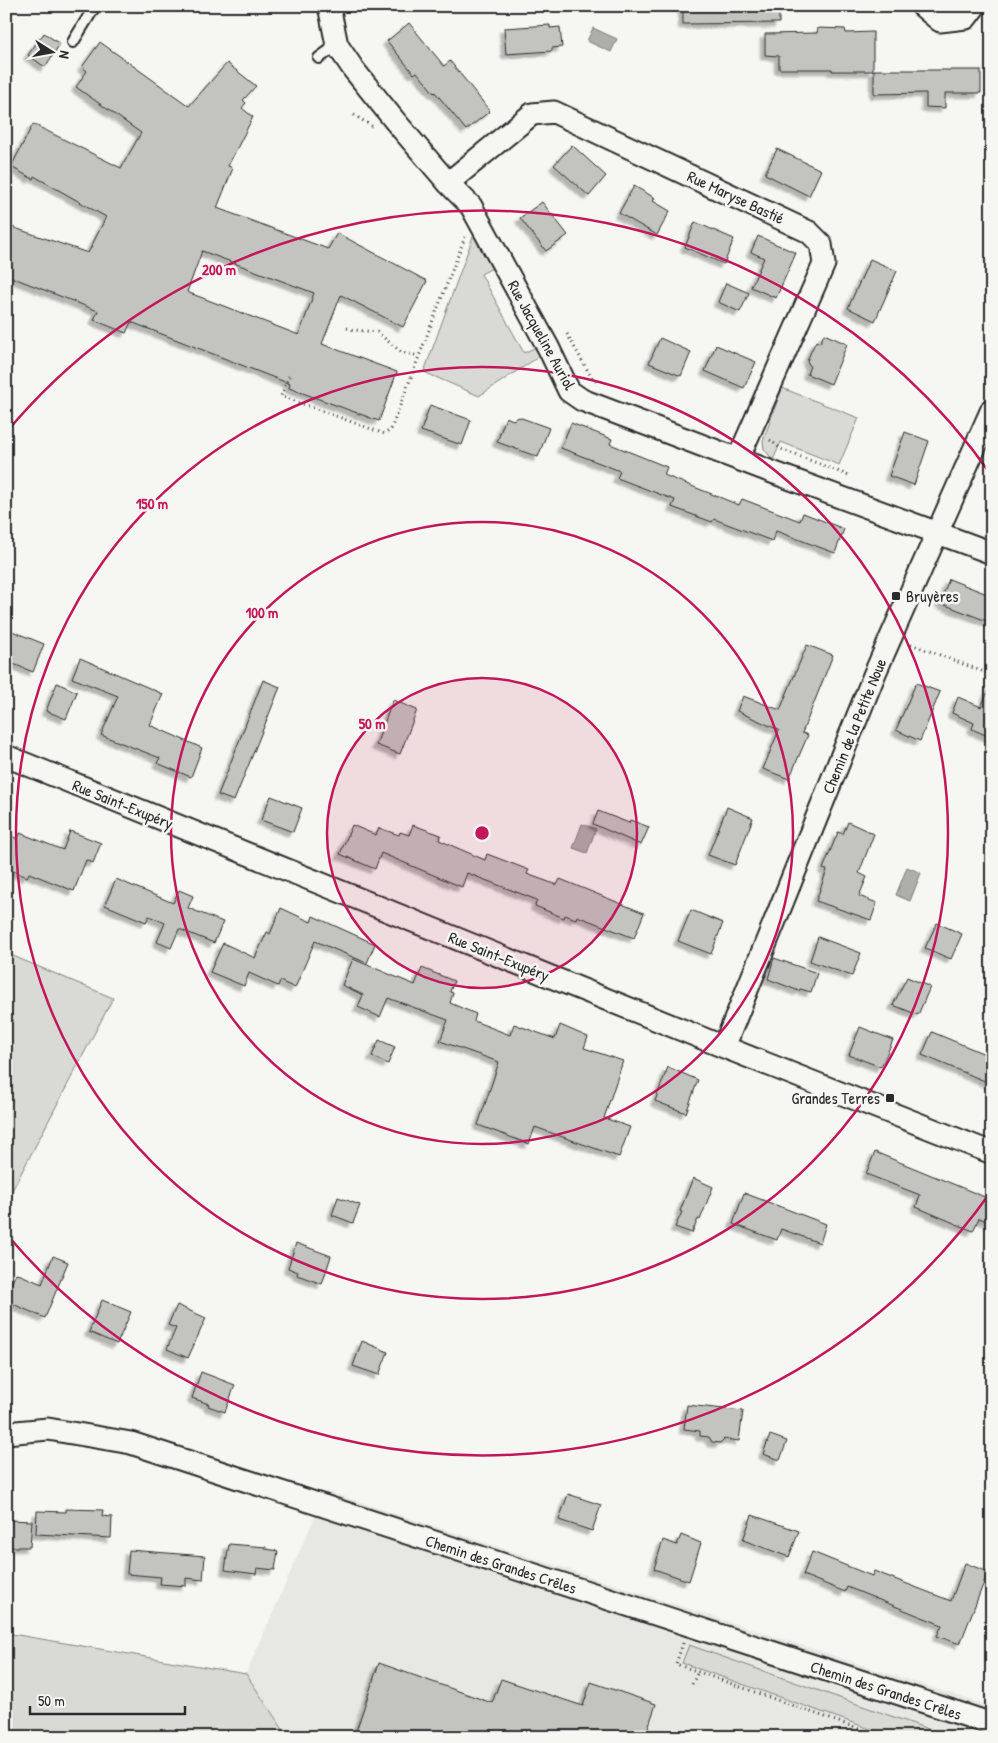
<svg xmlns="http://www.w3.org/2000/svg" width="998" height="1743" font-family="'Patrick Hand',sans-serif">
	<style>
		.built { fill: #e7e7e3 }
		.green { fill: #d9d9d5; stroke: #828280 }
		.water { fill: #aeaeab; stroke: #7a7a78 }
		.building { fill: #c3c3c0; stroke: #2b2b2b; fill-rule: evenodd; filter: url(#shadow) }
		.lines { fill: none; stroke-linecap: round; stroke-linejoin: round }
		.lane-casing { stroke: #2b2b2b; stroke-width: 14 }
		.street-casing { stroke: #2b2b2b; stroke-width: 25 }
		.path { stroke: #2b2b2b; stroke-width: 3; stroke-dasharray: 1 4; stroke-linecap: butt }
		.lane { stroke: #f6f6f2; stroke-width: 10 }
		.street { stroke: #f6f6f2; stroke-width: 21 }
		.ring { fill: none; stroke: #c2185b; stroke-width: 2.5 }
		.poi-dot { fill: #2b2b2b; stroke: #f6f6f2; stroke-width: 2 }
		.labels { text-anchor: middle; stroke-width: 5; stroke-linejoin: round; paint-order: stroke }
		.street-label { font-size: 16px; fill: #2b2b2b; stroke: #f6f6f2 }
		.poi-label { font-size: 16px; fill: #2b2b2b; stroke: #f6f6f2; text-anchor: start }
		.centre { fill: #c2185b; stroke: #f6f6f2; stroke-width: 2.5 }
		.ring-label { font-size: 15px; text-anchor: middle; font-weight: bold; fill: #c2185b; stroke: #f6f6f2; stroke-width: 5; stroke-linejoin: round; paint-order: stroke }
	</style>
	<defs>
		<filter id="shadow"><feDropShadow dx="-4.5" dy="4.5" stdDeviation="1" flood-color="#0004"/></filter>
	</defs>
	<rect width="100%" height="100%" fill="#f6f6f2"/>
	<filter id="ink" filterUnits="userSpaceOnUse"><feTurbulence type="fractalNoise" baseFrequency=".02" numOctaves="2"/><feDisplacementMap in="SourceGraphic" scale="10" xChannelSelector="R" yChannelSelector="G"/><feConvolveMatrix kernelMatrix="1 2 1 2 8 2 1 2 1" color-interpolation-filters="sRGB"/></filter>
	<g filter="url(#ink)">
		<path class="built" d="M326,1491L992,1707V1737H289L246,1674Z"/>
		<path class="green" d="M474,234L496,266L481,274L524,353L538,346L540,356L479,396L424,372Z
			M782,388L859,418L839,465L781,442L773,460L764,449L763,441Z
			M6,953L113,998L6,1202Z
			M6,1633L246,1674L288,1737H6Z
			M689,1645L948,1736L950,1737H893L682,1663Z"/>
		<path class="water" d="M593,28L617,39L611,52L587,41Z
			M582,824L596,829L587,853L573,848Z
			M907,867L921,873L910,901L896,895Z"/>
		<path class="building" d="M683,6H779V23L683,24Z
			M409,23L444,66L450,61L490,111L466,130L435,92L434,93L417,72L414,74L387,41Z
			M550,25V28L560,27L562,47L552,48V51L506,54L504,28Z
			M818,28L845,29L846,33L873,32V71H832V69H779V56L765,55V34L817,33Z
			M44,33L60,44L45,67L28,55Z
			M100,42L189,106L227,63L256,86L243,100L246,103L242,108L253,117L228,166L233,168L217,208L328,249L337,233L427,281L403,327L341,295L322,344L397,372L379,421L289,388L290,384L131,322L126,333L94,320L98,311L6,275V225L88,253L106,217L34,176L33,179L11,167L33,124L121,168L141,133L76,87L87,71L82,67ZM202,251L314,293L299,335L187,292Z
			M874,70H981V93H945V108L926,107V93L874,94Z
			M572,145L606,176L589,196L554,165Z
			M777,149L821,170L809,196L765,174Z
			M634,186L655,198L653,201L670,211L657,235L619,213Z
			M542,202L568,235L546,251L520,218Z
			M695,222L734,239L724,264L685,247Z
			M758,236L796,253L776,298L751,287L764,258L751,252Z
			M870,259L897,271L875,321L848,308Z
			M726,283L749,293L740,312L718,302Z
			M824,334L847,344L831,384L807,374L810,366L807,361L812,349L816,341L820,343Z
			M660,338L691,352L681,376L649,363Z
			M716,345L756,362L744,388L705,371Z
			M430,405L471,420L462,445L421,431Z
			M506,417L513,420L519,417L549,428L538,457L497,442Z
			M571,423L612,439L610,444L667,467L664,475L739,505L742,499L800,521L803,513L844,529L835,553L776,531L772,541L714,519L712,522L672,507L675,500L617,478L620,471L561,448Z
			M905,432L929,441L914,485L889,476Z
			M949,579L992,596V623L940,603Z
			M12,631L44,644L33,672L6,661V646Z
			M807,645L833,655L802,733L808,735L789,779L763,769L779,730L737,711L743,696L780,710Z
			M80,658L163,694L150,725L202,748L191,777L157,763L160,758L101,735L118,696L72,678Z
			M263,680L280,687L234,801L218,795Z
			M57,683L77,692L66,719L46,711Z
			M916,683L940,692L920,741L896,730Z
			M992,683V738L972,729L974,723L952,713L958,697L981,707Z
			M393,700L417,710L400,754L376,745Z
			M271,796L302,808L293,832L261,820Z
			M727,807L753,818L735,865L708,855Z
			M598,811L629,823L630,820L649,827L641,845L593,824Z
			M848,822L874,834L859,873L867,877L859,896L877,903L871,920L816,901L827,870L823,869L838,832L843,834Z
			M352,825L376,835L379,828L399,835L400,832L409,835L413,825L441,835L439,840L485,860L487,854L529,870L527,874L557,885L560,879L644,913L634,938L577,916L576,919L565,915L564,918L535,906L537,900L467,873L462,887L381,853L375,869L340,854Z
			M70,831L101,843L93,863L86,860L74,891L29,873L27,877L6,868V834L18,839L20,833L63,850Z
			M116,879L173,903L179,890L193,896L188,908L223,922L214,943L179,929L171,948L157,942L165,923L149,916L146,922L105,905Z
			M281,908L311,922L313,916L375,944L367,963L315,941L295,988L280,981L278,986L249,973L244,986L210,972L223,943L255,958L267,932L270,934Z
			M691,910L723,923L711,954L678,941Z
			M937,923L962,934L951,959L925,948Z
			M818,937L861,953L852,976L810,961Z
			M774,958L817,973L811,992L800,989L799,991L768,979Z
			M353,959L415,985L422,968L454,981L450,992L453,993L450,1003L476,1014L474,1021L510,1035L514,1024L555,1039L560,1025L588,1037L584,1048L623,1061L604,1118L630,1127L619,1157L535,1127L529,1144L478,1125L499,1062L440,1041L448,1020L388,998L380,1017L358,1007L363,995L342,985Z
			M907,977L930,987L918,1015L893,1005Z
			M860,1027L893,1040L881,1067L849,1055Z
			M932,1032L992,1057V1084L922,1055Z
			M379,1040L395,1047L388,1064L372,1056Z
			M668,1067L698,1080L686,1113L655,1101Z
			M875,1152L992,1200V1223L979,1218L973,1231L916,1207L920,1195L866,1174Z
			M693,1178L713,1187L700,1220L698,1219L692,1233L675,1227L682,1212L680,1211Z
			M744,1193L826,1224L820,1243L781,1229L777,1240L733,1224Z
			M338,1197L360,1205L353,1223L332,1215Z
			M296,1243L331,1256L322,1284L297,1275L298,1272L288,1268Z
			M53,1256L68,1262L45,1318L6,1301V1296L16,1273L42,1284Z
			M102,1300L131,1312L117,1344L89,1332Z
			M177,1305L206,1318L188,1358L167,1349L176,1328L168,1325Z
			M362,1341L388,1352L379,1375L353,1366Z
			M201,1372L235,1385L225,1412L208,1406L209,1404L192,1398Z
			M687,1405L743,1411L739,1441L724,1439L720,1443L712,1442L709,1437L700,1436V1431L684,1429Z
			M770,1435L787,1441L780,1460L763,1454Z
			M568,1494L601,1505L592,1531L559,1520Z
			M66,1509L103,1510L102,1516L112,1517L111,1538L36,1534L37,1511L66,1512Z
			M752,1515L799,1531L789,1557L743,1540Z
			M9,1520L32,1521L30,1547H6V1524H9Z
			M681,1535L701,1543L689,1581L654,1569L663,1540L677,1545Z
			M229,1544L266,1547V1549L278,1551L275,1570L257,1568L256,1574L225,1570Z
			M129,1550L205,1556L203,1580L186,1578V1586L160,1584L161,1577L127,1574Z
			M812,1552L872,1576L874,1571L951,1601L965,1563L988,1572L960,1644L937,1636L942,1625L847,1587L845,1592L803,1575Z
			M379,1663L492,1703L501,1679L583,1706L591,1682L656,1704L645,1737H354Z"/>
		<g class="lines">
			<g class="lane-casing">
				<path id="lane" d="M73,42L95,6
					M319,58L337,45"/>
			</g>
			<g class="street-casing">
				<path id="street" d="M329,6L337,45L354,70L395,121L448,183L471,206L548,347L569,391L582,400L772,472L992,553
					M922,6L940,21L966,18L975,6
					M448,183L532,114L554,112L809,232L821,244L824,264L738,459
					M6,756L724,1047L992,1153
					M724,1047L875,673L992,409
					M6,1433L48,1429L131,1443L992,1724"/>
			</g>
			<path class="path" d="M354,115L373,127
				M347,328L354,330L377,332L401,352L419,356
				M567,334L593,380L597,381
				M289,376L281,396L385,434L391,429L465,237
				M770,440L781,449L850,476
				M911,644L992,675
				M683,1643L676,1664L881,1737
				M692,1684L698,1672"/>
			<use href="#lane" class="lane"/>
			<use href="#street" class="street"/>
		</g>
	</g>
	<circle cx="482" cy="833" r="155" fill="#c2185b" fill-opacity=".12"/>
	<g class="ring">
		<circle cx="482" cy="833" r="155"/>
		<circle cx="482" cy="833" r="311"/>
		<circle cx="482" cy="833" r="466"/>
		<path d="M992 1190A622 622 0 0 1 9 1237M9 429A622 622 0 0 1 992 476"/>
	</g>
	<g class="poi-dot">
		<rect x="891" y="591" width="10" height="10" rx="2.5"/>
		<rect x="885" y="1093" width="10" height="10" rx="2.5"/>
	</g>
	<g class="labels">
		<g class="street-label">
			<text transform="translate(736 197) rotate(25)" y="6">Rue Maryse Bastié</text>
			<text transform="translate(542 335) rotate(61)" y="6">Rue Jacqueline Auriol</text>
			<text transform="translate(854 726) rotate(-68)" y="6">Chemin de la Petite Noue</text>
			<text transform="translate(123 804) rotate(22)" y="6">Rue Saint-Exupéry</text>
			<text transform="translate(499 956) rotate(22)" y="6">Rue Saint-Exupéry</text>
			<text transform="translate(501 1564) rotate(18)" y="6">Chemin des Grandes Crêles</text>
			<text transform="translate(886 1690) rotate(18)" y="6">Chemin des Grandes Crêles</text>
		</g>
		<g class="poi-label">
			<text x="906" y="602">Bruyères</text>
			<text x="880" y="1104" text-anchor="end">Grandes Terres</text>
		</g>
	</g>
	<circle cx="482" cy="833" r="8" class="centre"/>
	<g class="ring-label">
		<text x="219" y="275">200 m</text>
		<text x="152" y="509">150 m</text>
		<text x="262" y="618">100 m</text>
		<text x="372" y="729">50 m</text>
	</g>
	<rect width="998" height="1743" fill="none" stroke="#f6f6f2" stroke-width="25"/>
	<rect x="12" y="12" width="973" height="1718" fill="none" stroke="#2b2b2b" stroke-width="2" filter="url(#ink)"/>
	<g transform="translate(52 52) rotate(101)" stroke="#f6f6f2" stroke-width="4" paint-order="stroke">
	<path d="M0-4L9 19L0 12L-9 19Z" fill="#2b2b2b"/>
	<text y="-8" font-size="14" font-weight="bold" text-anchor="middle" fill="#2b2b2b">N</text>
	</g>
	<path d="M30 1706v8h155v-8" fill="none" stroke="#2b2b2b" stroke-width="2.5"/>
	<text x="38" y="1706" font-size="15" fill="#2b2b2b" stroke="#f6f6f2" stroke-width="4" paint-order="stroke">50 m</text>
</svg>
